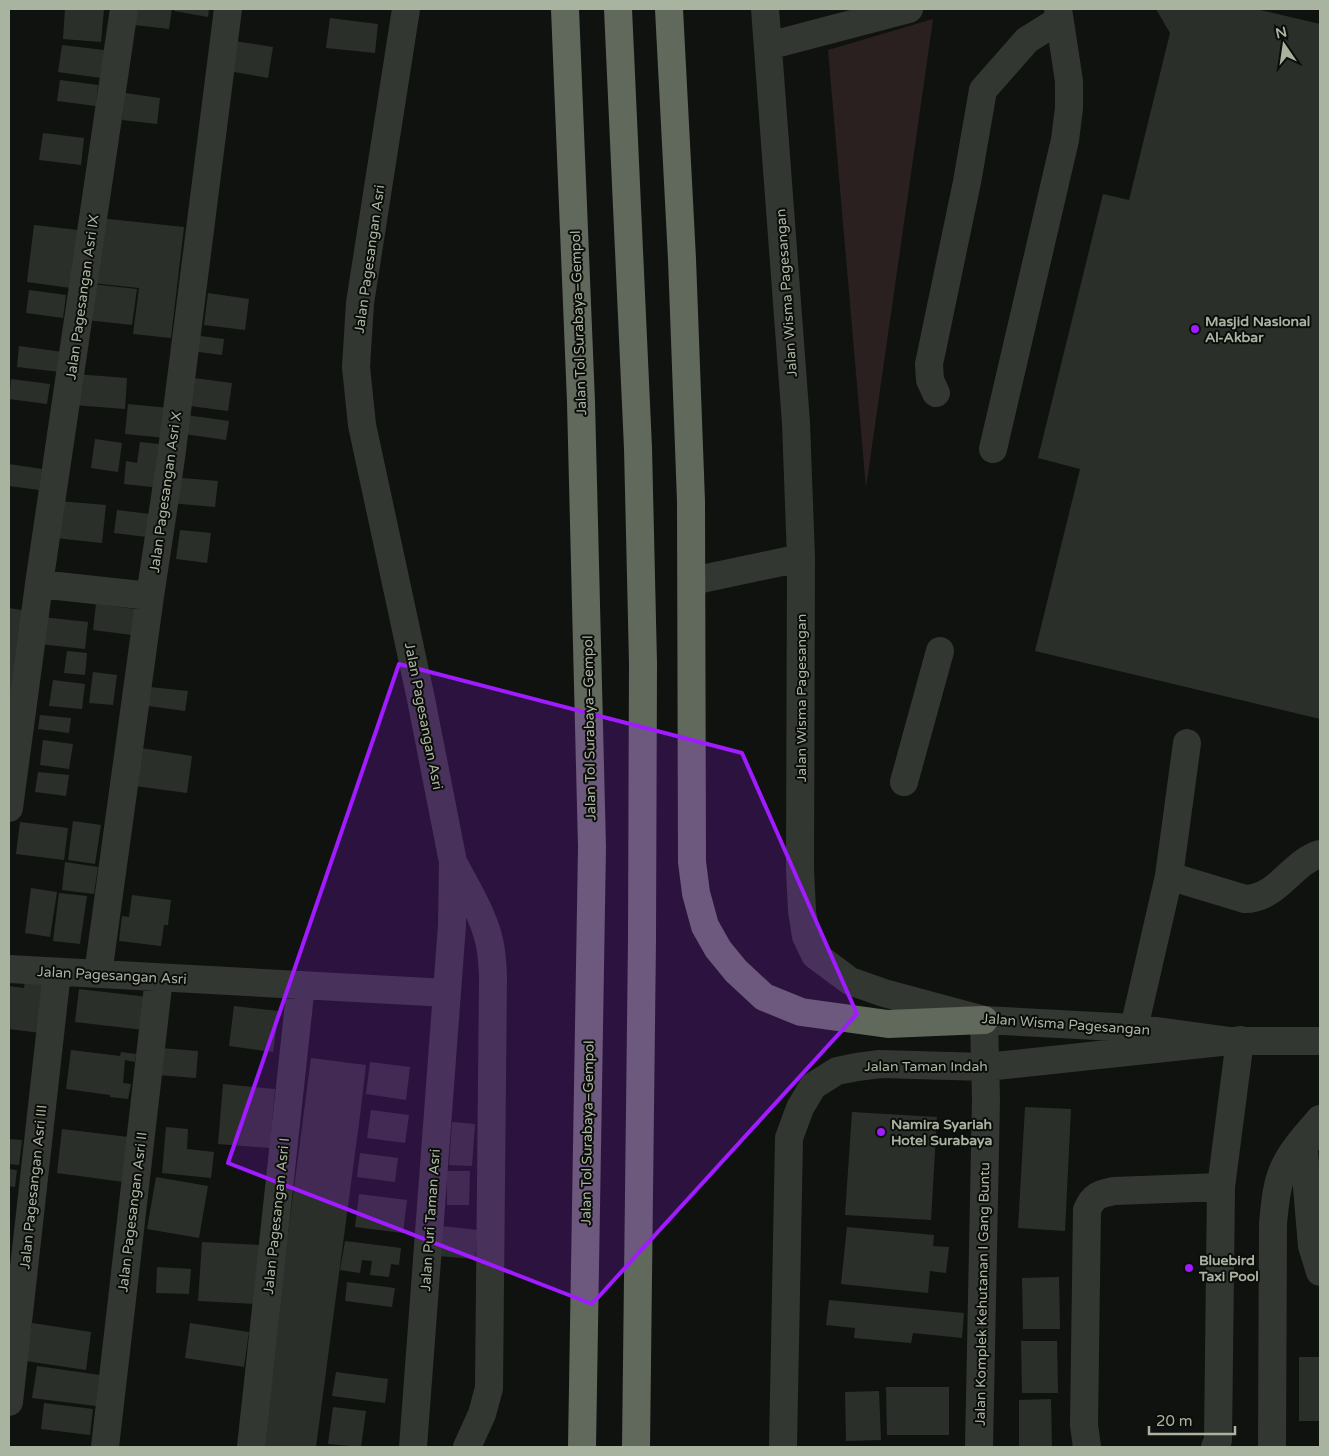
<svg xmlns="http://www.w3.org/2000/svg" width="1329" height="1456" font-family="'Varela Round',sans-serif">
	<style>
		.green { fill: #2a2020 }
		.building { fill: #2b2f2a }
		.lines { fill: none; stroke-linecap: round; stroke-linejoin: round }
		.minor { stroke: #333731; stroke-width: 28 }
		.highway { stroke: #61695d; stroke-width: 28 }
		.marked { fill: #a01bff; fill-opacity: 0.2; stroke: #a01bff; stroke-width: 4; stroke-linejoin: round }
		.poi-dot { fill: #a01bff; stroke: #0c0d0b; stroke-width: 2 }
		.labels { text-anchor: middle; stroke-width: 4; stroke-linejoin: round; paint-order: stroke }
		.street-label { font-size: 14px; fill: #a8b4a0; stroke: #0c0d0b }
		.poi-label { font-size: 14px; font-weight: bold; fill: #a8b4a0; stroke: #0c0d0b; text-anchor: start }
	</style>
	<rect width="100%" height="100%" fill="#101210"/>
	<path class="green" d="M933,19L866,488L828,50Z"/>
	<path class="building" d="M65,9H104L101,42L63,39Z
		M128,9H172L169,29L126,24Z
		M174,9H209L208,17L174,11Z
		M1156,9H1256L1320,24V719L1035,651L1080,469L1038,458L1103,194L1129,200L1170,33Z
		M330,18L378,24L375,53L326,48Z
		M228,40L273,47L268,78L223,70Z
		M62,45L104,50L101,78L58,72Z
		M60,80L98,85L96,106L57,101Z
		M125,93L160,98L157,124L122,120Z
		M43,133L84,138L81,165L39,160Z
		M99,218L184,227L171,338L133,334L139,288L92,283Z
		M34,225L78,230L71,288L27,282Z
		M91,284L137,289L132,325L86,320Z
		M29,290L66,295L63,318L26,313Z
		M208,293L249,299L245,330L204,325Z
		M193,335L224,339L222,355L191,351Z
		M19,346L63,352L60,372L17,367Z
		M75,374L127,378L125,409L73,405Z
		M194,378L232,383L228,411L190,406Z
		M11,379L50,384L47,404L9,399Z
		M128,404L169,408L166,438L125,434Z
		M186,415L229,421L226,440L184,434Z
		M95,439L122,443L118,472L91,468Z
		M140,442L167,445L161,488L124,484L126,461L137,463Z
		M9,464L42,469L39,490L9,486Z
		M171,477L218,481L215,507L169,503Z
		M59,501L106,505L102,543L55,538Z
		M117,510L150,514L147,537L114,533Z
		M180,530L211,533L207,563L176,559Z
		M96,604L143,610L140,636L93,630Z
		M9,608L27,611L15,704H9Z
		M42,617L88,622L85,649L39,644Z
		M67,651L87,653L85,675L64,673Z
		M93,672L117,675L113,705L89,703Z
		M53,680L85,684L82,709L49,706Z
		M150,687L188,691L185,711L148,706Z
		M40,715L71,718L69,733L38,729Z
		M43,740L73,744L69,769L40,765Z
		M141,748L192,756L187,793L135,786Z
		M38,772L69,775L66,796L35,792Z
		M73,821L101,825L95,864L68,860Z
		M20,822L68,828L64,860L16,854Z
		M65,862L98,867L94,894L62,890Z
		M31,888L57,892L50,937L25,933Z
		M59,893L87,896L80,944L53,941Z
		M132,895L171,900L168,925H164L161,946L119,941L122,916L129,917Z
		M25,981L48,983L41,1033L9,1029V986L24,988Z
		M79,989L148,997L144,1030L75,1022Z
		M234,1006L279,1011L273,1052L229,1046Z
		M161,1048L198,1051L196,1078L158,1075Z
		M71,1050L120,1056L121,1052L136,1054L135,1062L125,1060L123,1083L131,1084L128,1099L110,1097V1095L66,1089Z
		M311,1058L366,1065L361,1108L316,1447H260Z
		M370,1062L410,1067L406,1100L366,1094Z
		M223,1084L275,1089L270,1148L218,1144Z
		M1025,1107L1071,1109L1065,1231L1018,1228Z
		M371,1110L409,1115L405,1143L367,1138Z
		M852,1112L937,1117L931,1220L845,1215Z
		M452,1122L475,1124L472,1166L449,1165Z
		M166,1127L188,1129L187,1149L214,1152L211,1178L162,1173Z
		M62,1129L137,1138L131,1183L57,1173Z
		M9,1139L22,1140L19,1165L9,1164Z
		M360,1153L398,1158L395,1182L357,1177Z
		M9,1169L17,1170L15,1187L9,1186Z
		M447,1171H470L469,1205H447Z
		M156,1177L208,1186L199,1238L147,1229Z
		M359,1194L407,1200L403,1233L355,1227Z
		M441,1226L478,1230L475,1259L438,1256Z
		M847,1227L934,1235L933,1246L949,1247L946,1273L930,1271L928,1293L841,1284Z
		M345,1241L401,1248L399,1265L391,1264L389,1277L370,1275L372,1261L362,1260L360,1273L340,1270Z
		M202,1242L260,1245L257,1304L198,1301Z
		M157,1267L191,1269L189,1294L156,1293Z
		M1059,1277L1060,1329H1023L1022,1278Z
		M347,1282L395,1288L392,1307L345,1301Z
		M829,1300L964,1313L962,1338L913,1333L911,1343L854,1338L855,1328L826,1325Z
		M32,1323L91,1332L86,1370L26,1361Z
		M190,1323L249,1332L244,1367L185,1358Z
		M1021,1341H1057L1058,1393H1022Z
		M1299,1357H1320V1421H1299Z
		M37,1366L100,1375L96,1406L32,1398Z
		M336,1372L388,1379L385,1403L332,1396Z
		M886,1387H949V1435H887Z
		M879,1391L881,1440L846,1441L845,1392Z
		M1051,1399L1052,1447H1019V1400Z
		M44,1403L93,1409L90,1435L41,1429Z
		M333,1407L366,1411L361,1447L328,1444Z"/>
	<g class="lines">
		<path class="minor" d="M406,9L360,303L356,367L362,425L421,699L453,862L452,925L413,1447
			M765,9L796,423L801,558L800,870L802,911L806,936L815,955L850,981L884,993L984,1020L1134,1028L1230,1041
			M768,46L909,9
			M936,393L930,380L929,364L967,182L983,90L1027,40L1059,20
			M993,449L1065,140L1069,108V81L1058,9
			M692,581L801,558
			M39,584L150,596
			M904,782L940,651
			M9,808L39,584L124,9
			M454,864C468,891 487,920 491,951C492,960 493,969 493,978L489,1388L482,1414L467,1447
			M1169,876L1245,899C1277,899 1292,862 1320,854
			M9,969L447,993
			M98,974L150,596L171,458L228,9
			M1134,1028L1169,876L1187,743
			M1310,1139L1303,1140L1312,1246L1320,1272
			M9,1402L57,972
			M105,1447L159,978
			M251,1447L301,985
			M783,1447L789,1138L800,1108L813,1086L837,1071L857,1067L880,1064L986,1067L1230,1041H1320
			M979,1447L986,1099L984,1020
			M1087,1447L1084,1425L1087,1210C1093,1195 1100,1194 1114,1191L1221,1187
			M1215,1447L1218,1440L1221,1187L1240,1040
			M1272,1447L1273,1223C1275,1205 1276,1186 1283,1170C1291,1151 1307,1134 1320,1119"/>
		<path class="highway" d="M565,9L581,402L592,847L582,1447
			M618,9L638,448L643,663L642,940L636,1447
			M669,9L682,259L691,501L692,862L696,893L705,926L718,949L736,971L764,997L801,1012L888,1024L984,1020"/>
	</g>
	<path class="marked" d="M399,664L742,753L857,1014L592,1304L228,1163Z"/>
	<g class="poi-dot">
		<circle cx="1195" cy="329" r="5"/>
		<circle cx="881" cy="1132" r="5"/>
		<circle cx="1189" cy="1268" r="5"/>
	</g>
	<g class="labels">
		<g class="street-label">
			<text transform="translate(369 259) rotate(-82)" y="5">Jalan Pagesangan Asri</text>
			<text transform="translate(786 293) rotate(-94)" y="5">Jalan Wisma Pagesangan</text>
			<text transform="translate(82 297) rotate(-82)" y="5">Jalan Pagesangan Asri IX</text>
			<text transform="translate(578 323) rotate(-92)" y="5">Jalan Tol Surabaya–Gempol</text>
			<text transform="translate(165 492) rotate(-82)" y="5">Jalan Pagesangan Asri X</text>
			<text transform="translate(801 698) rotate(-90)" y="5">Jalan Wisma Pagesangan</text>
			<text transform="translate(424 716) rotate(79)" y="5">Jalan Pagesangan Asri</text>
			<text transform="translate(589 728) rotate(-91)" y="5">Jalan Tol Surabaya–Gempol</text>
			<text transform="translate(112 975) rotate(3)" y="5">Jalan Pagesangan Asri</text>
			<text transform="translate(1066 1024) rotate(4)" y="5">Jalan Wisma Pagesangan</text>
			<text x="926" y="1071">Jalan Taman Indah</text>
			<text transform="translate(587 1133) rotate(-89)" y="5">Jalan Tol Surabaya–Gempol</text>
			<text transform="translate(33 1187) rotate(-84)" y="5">Jalan Pagesangan Asri III</text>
			<text transform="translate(132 1212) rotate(-83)" y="5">Jalan Pagesangan Asri II</text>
			<text transform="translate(276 1216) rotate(-84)" y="5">Jalan Pagesangan Asri I</text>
			<text transform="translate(430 1220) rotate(-86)" y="5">Jalan Puri Taman Asri</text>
			<text transform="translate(982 1294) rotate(-89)" y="5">Jalan Komplek Kehutanan I Gang Buntu</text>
		</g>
		<g class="poi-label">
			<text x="1205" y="326">Masjid Nasional<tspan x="1205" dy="16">Al-Akbar</tspan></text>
			<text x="891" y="1129">Namira Syariah<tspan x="891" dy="16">Hotel Surabaya</tspan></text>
			<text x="1199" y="1265">Bluebird<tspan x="1199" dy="16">Taxi Pool</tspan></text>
		</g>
	</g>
	<rect width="1329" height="1456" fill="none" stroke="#a8b4a0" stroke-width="20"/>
	<g transform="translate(1284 45) rotate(347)" stroke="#0c0d0b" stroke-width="4" paint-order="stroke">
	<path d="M0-4L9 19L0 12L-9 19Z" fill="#a8b4a0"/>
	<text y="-8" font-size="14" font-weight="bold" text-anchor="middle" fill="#a8b4a0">N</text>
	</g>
	<path d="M1149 1426v8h86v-8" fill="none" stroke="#a8b4a0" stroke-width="2.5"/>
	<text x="1156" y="1426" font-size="15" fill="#a8b4a0" stroke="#0c0d0b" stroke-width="4" paint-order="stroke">20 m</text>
</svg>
